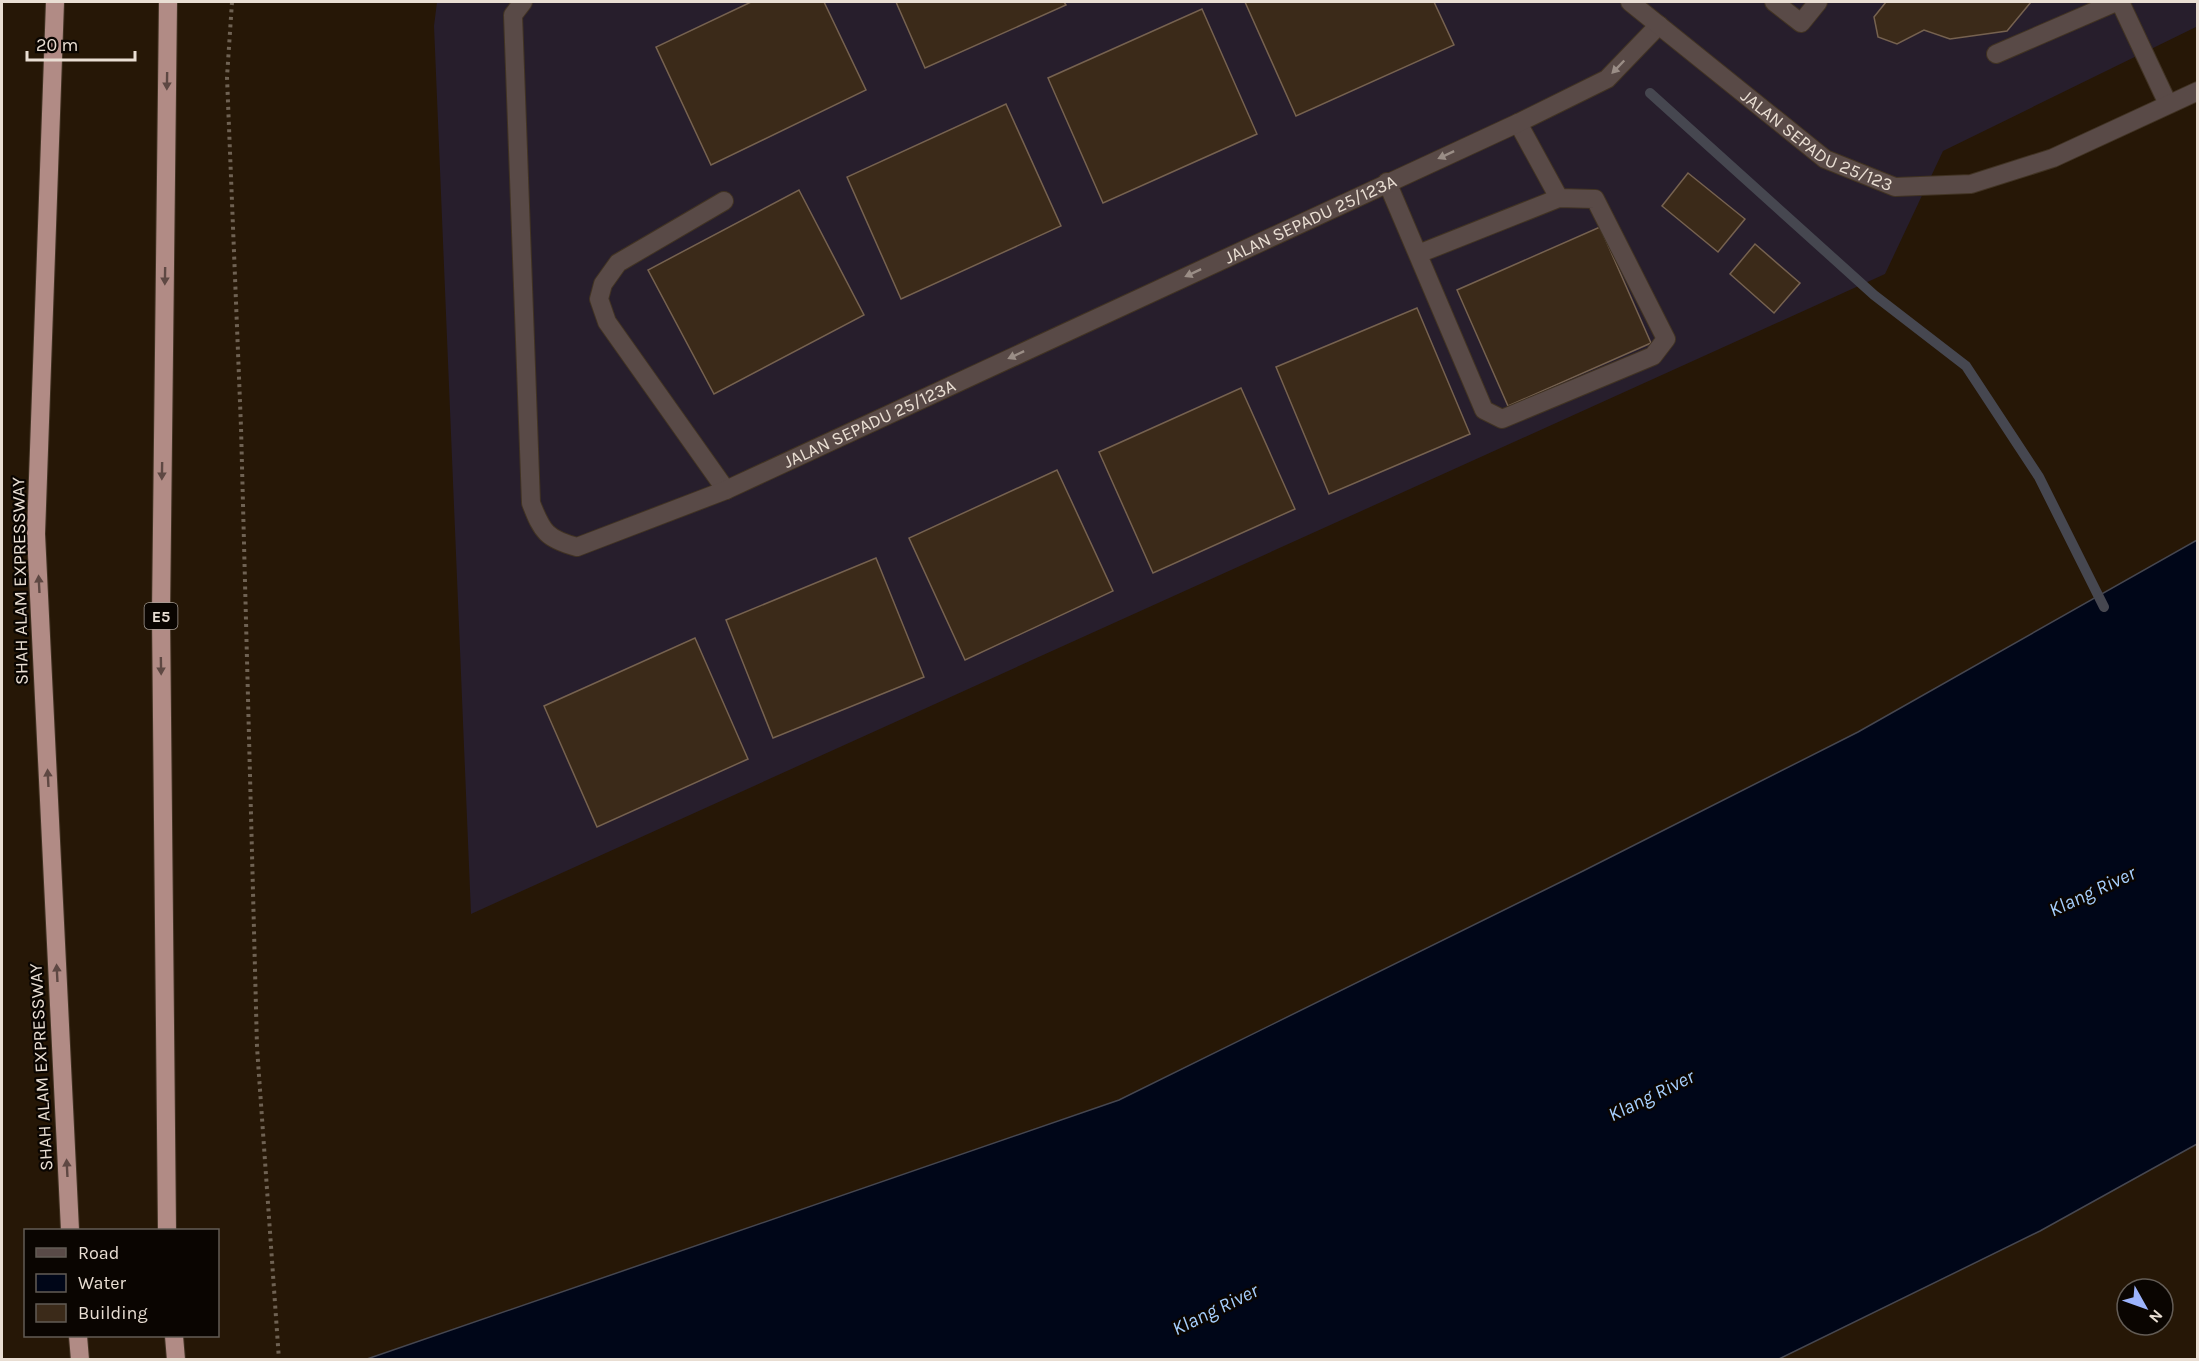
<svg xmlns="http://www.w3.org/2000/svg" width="2199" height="1361" font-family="Karla,sans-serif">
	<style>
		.industrial { fill: #271e2c }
		.water { fill: #000618; stroke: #464750; stroke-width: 1.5 }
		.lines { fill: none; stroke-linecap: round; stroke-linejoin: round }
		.stream { stroke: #464750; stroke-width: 10 }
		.building { fill: #3b2a19; stroke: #766250; stroke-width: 1.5 }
		.service-casing { stroke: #413323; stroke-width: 20 }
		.minor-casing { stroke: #413323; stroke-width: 20 }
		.motorway-casing { stroke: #413323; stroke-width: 20 }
		.path { stroke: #6f6253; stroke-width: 4; stroke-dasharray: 3 4.5; stroke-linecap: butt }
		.service { stroke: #594a47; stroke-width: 18 }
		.minor { stroke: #594a47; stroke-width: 18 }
		.motorway { stroke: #b18b85; stroke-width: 18 }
		.oneway { fill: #9a8d86 }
		.oneway2 { fill: #5e4843 }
		.labels { text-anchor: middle; stroke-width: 4.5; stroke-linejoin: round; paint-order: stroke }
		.shield { fill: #0a0501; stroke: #a69d94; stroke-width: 1.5 }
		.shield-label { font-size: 16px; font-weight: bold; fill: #e9ded3 }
		.street-label { font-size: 18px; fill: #e9ded3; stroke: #0a0501 }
		.water-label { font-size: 20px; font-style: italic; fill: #a6cefc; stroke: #0a0501 }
	</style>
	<rect width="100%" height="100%" fill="#261706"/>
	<path class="industrial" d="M437,2H2197L2198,26L1943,151L1885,274L471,914L434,26Z"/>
	<path class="water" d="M2197,540V1144L2040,1231L1779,1359H367L1119,1100L1583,871L1858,732Z"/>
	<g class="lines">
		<path class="stream" d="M1650,93L1874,295L1966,366L2039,477L2104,607"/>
	</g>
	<path class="building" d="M751,2H824L866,90L711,165L656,47Z
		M896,2H1064L1066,5L925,68Z
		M1245,2H1434L1454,45L1296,116Z
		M1886,2H2031L2007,31L1950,39L1924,30L1897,44L1878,37L1874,17Z
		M1202,9L1257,134L1103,203L1048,78Z
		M1006,104L1061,226L901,299L847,177Z
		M1688,173L1745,219L1718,252L1662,206Z
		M799,190L864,315L714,394L648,270Z
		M1600,227L1651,343L1508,406L1457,290Z
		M1755,244L1800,283L1774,313L1730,274Z
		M1417,308L1470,434L1329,494L1276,367Z
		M1241,388L1295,509L1153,573L1099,452Z
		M1057,470L1113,591L965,660L909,538Z
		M876,558L924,677L773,738L726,620Z
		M695,638L748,759L597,827L544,706Z"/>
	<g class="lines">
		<g class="service-casing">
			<path id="service" d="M1774,2L1801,23L1818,2
				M2120,2L2168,104
				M1996,54L2116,2
				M1387,182L1484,410L1502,419L1653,356L1666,339L1595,199L1559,198L1518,123
				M724,201L618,263L603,284L599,299L607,322L726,490
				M1418,254L1559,198"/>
		</g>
		<g class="minor-casing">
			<g id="minor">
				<path id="s1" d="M523,2L513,15L531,503C542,532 547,539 577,547L726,490L1518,123L1607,79L1659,25"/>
				<path id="s2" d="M1630,2L1825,159L1895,187L1971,184L2053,158L2198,91"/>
			</g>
		</g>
		<g class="motorway-casing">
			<path id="motorway" d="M55,2L36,534L70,1230
				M167,1230L161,615L168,2
				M78,1336L80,1360
				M174,1336L176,1360"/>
		</g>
		<path class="path" d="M232,2L227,77L241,427L257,1047L279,1360"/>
		<use href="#service" class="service"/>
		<use href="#minor" class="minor"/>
		<use href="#motorway" class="motorway"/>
	</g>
	<defs><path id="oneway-solid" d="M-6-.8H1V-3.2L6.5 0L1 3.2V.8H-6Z" transform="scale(1.5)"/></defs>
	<g class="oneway">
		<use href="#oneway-solid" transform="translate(1618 67) rotate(134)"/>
		<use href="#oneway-solid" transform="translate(1446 155) rotate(155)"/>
		<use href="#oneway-solid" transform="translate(1193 273) rotate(155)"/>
		<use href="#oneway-solid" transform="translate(1016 355) rotate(155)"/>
	</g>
	<g class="oneway2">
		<use href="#oneway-solid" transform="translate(167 81) rotate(91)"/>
		<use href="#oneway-solid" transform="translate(165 276) rotate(91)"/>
		<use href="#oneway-solid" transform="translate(162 471) rotate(91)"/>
		<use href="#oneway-solid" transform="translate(39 584) rotate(-93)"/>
		<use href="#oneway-solid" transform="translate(161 666) rotate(89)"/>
		<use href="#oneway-solid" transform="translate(48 778) rotate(-93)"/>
		<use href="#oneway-solid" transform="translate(57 973) rotate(-93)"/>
		<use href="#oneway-solid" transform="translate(67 1168) rotate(-93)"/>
	</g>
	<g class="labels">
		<rect class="shield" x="144.5" y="603" width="33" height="26" rx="4.5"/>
		<g class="shield-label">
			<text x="161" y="622">E5</text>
		</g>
		<g class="street-label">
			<text dy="6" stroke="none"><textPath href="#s2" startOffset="234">JALAN SEPADU 25/123</textPath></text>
			<text dy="6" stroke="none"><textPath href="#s1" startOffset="1376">JALAN SEPADU 25/123A</textPath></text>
			<text dy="6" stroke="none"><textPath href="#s1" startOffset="890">JALAN SEPADU 25/123A</textPath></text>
			<text transform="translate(20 581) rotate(-91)" y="6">SHAH ALAM EXPRESSWAY</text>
			<text transform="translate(41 1067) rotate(-93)" y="6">SHAH ALAM EXPRESSWAY</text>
		</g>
		<g class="water-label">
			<text transform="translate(2092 891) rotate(-25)" y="7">Klang River</text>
			<text transform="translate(1651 1095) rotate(-26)" y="7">Klang River</text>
			<text transform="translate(1215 1309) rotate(-26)" y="7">Klang River</text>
		</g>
	</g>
	<rect width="2199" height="1361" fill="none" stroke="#e9ded3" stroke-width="6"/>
	<rect x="24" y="1229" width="195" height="108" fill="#0a0501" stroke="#635c55" stroke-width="1.5"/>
	<rect x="36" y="1248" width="30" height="9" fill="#594a47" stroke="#635c55" stroke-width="1.5"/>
	<text x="78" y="1259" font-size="18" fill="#e9ded3">Road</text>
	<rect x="36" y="1274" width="30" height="18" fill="#000618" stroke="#635c55" stroke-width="1.5"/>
	<text x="78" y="1289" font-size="18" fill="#e9ded3">Water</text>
	<rect x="36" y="1304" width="30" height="18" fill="#3b2a19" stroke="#635c55" stroke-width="1.5"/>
	<text x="78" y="1319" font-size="18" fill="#e9ded3">Building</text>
	<g transform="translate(2145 1307) rotate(130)"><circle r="28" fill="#0a0501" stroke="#635c55" stroke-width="1.5"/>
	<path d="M0-4.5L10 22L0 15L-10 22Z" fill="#9db4fd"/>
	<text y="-9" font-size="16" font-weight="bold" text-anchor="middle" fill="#e9ded3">N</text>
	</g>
	<path d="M27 51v9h108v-9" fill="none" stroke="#e9ded3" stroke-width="3"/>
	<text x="36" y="51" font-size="18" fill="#e9ded3" stroke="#0a0501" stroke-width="4.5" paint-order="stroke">20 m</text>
</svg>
